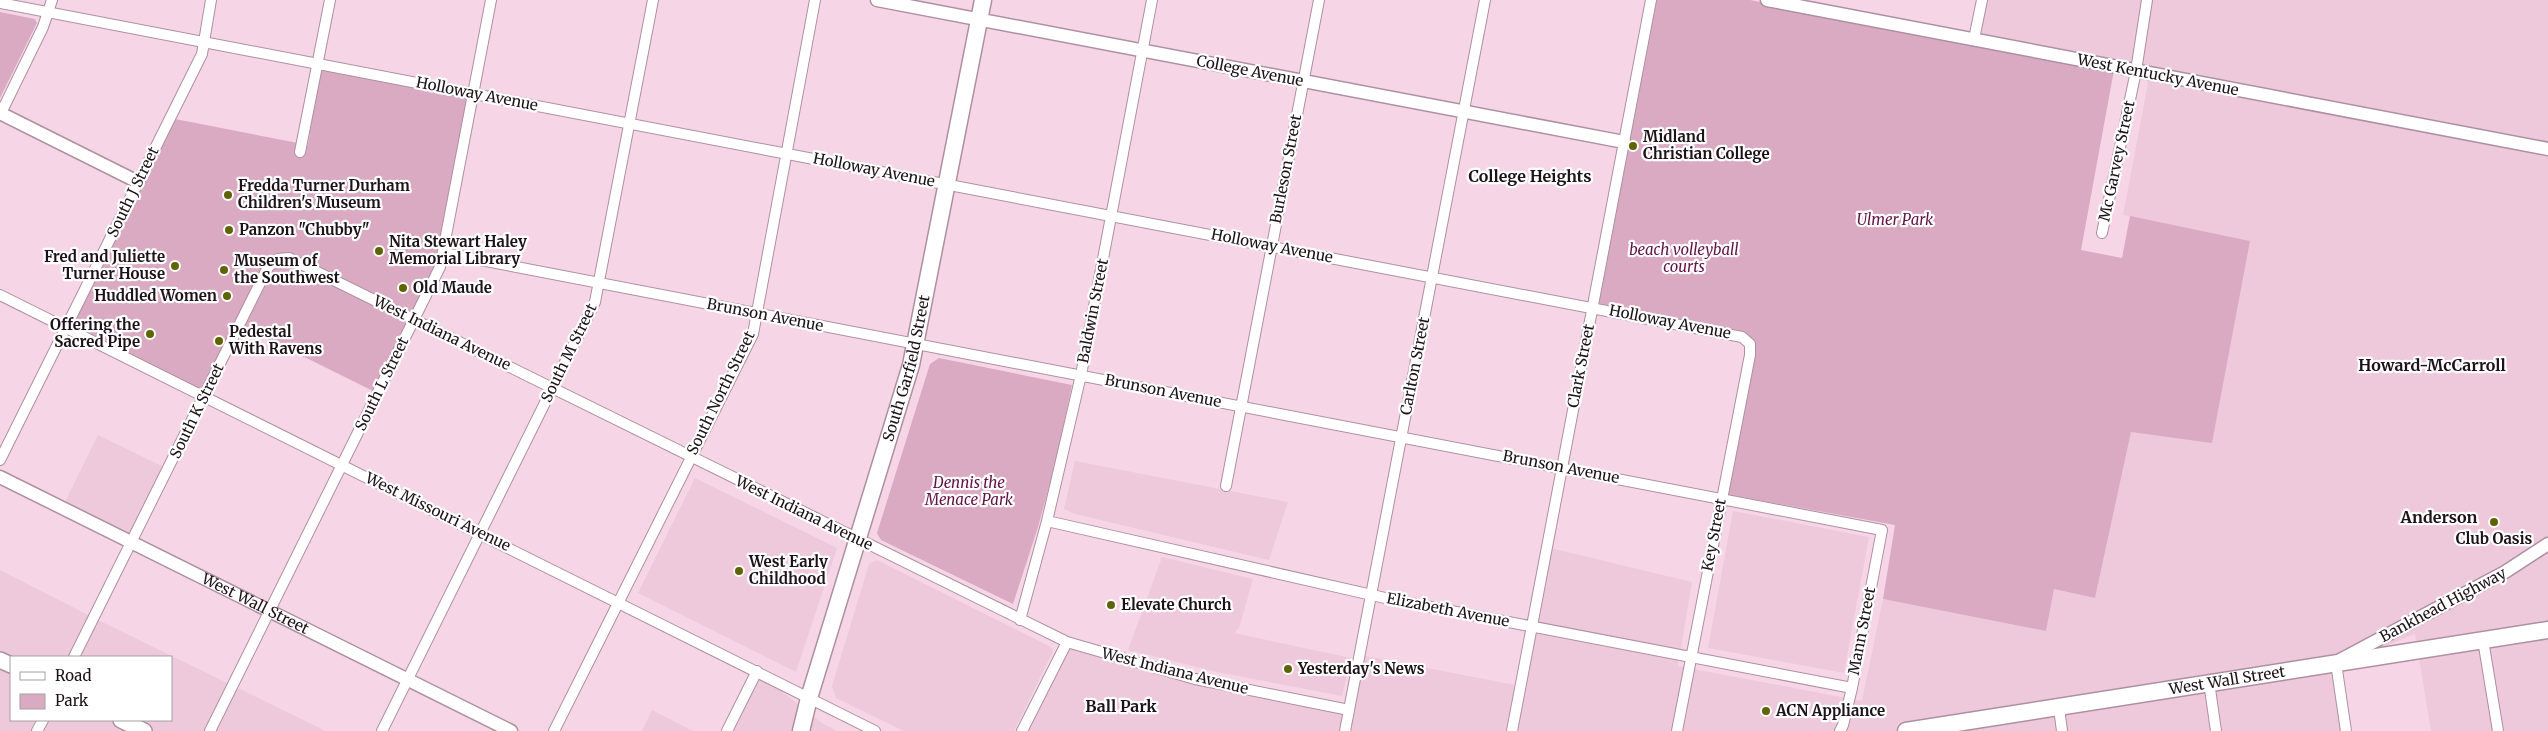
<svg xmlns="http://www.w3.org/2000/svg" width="2548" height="731" font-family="Merriweather,serif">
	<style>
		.built { fill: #eec8db; fill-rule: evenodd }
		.green { fill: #d9aac2 }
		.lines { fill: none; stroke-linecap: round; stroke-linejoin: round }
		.minor-casing { stroke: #ad909f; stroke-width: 12 }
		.tertiary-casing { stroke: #ad909f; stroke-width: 15 }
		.secondary-casing { stroke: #ad909f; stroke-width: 18 }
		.primary-casing { stroke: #ad909f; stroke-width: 19 }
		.minor { stroke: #fff; stroke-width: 10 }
		.tertiary { stroke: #fff; stroke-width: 12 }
		.secondary { stroke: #fff; stroke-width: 15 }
		.primary { stroke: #fff; stroke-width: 16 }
		.poi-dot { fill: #606300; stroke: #fff; stroke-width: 2 }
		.labels { text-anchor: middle; stroke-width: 4.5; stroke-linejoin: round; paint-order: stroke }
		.street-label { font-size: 15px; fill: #1c1217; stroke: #fff }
		.poi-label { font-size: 15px; font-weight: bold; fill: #1c1217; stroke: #fff; text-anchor: start }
		.park-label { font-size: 15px; font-style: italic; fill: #631246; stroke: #fff }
		.neighbourhood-label { font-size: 16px; font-weight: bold; fill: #1c1217; stroke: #fff }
	</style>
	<rect width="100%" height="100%" fill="#f6d6e6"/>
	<path class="built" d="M1982,0H2548V731H2431L2415,634L2354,659L2334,662L2345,731H1022L1066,643L1206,682L1349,710L1360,655L1520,686L1546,547L1692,582L1678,666L1862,701L1883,599L2046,631L2054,589L2095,598L2131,432L2212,442L2250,241L2123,215L2149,78L1975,40Z
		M98,435L168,469L131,543L62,508Z
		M1075,461L1288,502L1269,560L1075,514L1064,509Z
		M695,478L837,548L796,672L638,593Z
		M1733,511L1869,537L1844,673L1708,648Z
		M1162,557L1253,579L1239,628L1234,633L1351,658L1342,696L1217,672L1128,650Z
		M877,560L1051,647L1053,651L1014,731H904L836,698L832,686L869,564Z
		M0,570L94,618L326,731H0ZM11,657H171V720H11Z
		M756,671L822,723L837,731H727Z
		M652,710L693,731H642Z"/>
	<path class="green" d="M1653,0H1750L2114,70L2081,250L2122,258L2130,216L2250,241L2212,443L2131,432L2095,598L2054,589L2046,631L1883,599L1895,525L1724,494L1750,342L1595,305Z
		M0,12L35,19L37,23L0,98Z
		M320,67L468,97L436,266L411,313L377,393L238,324L202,393L70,326L175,119L308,145Z
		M939,358L1072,385L1057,457L1038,527L1013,604L881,540L877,533L930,364Z"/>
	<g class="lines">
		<g class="minor-casing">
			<path id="minor" d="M0,3L1742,337L1750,344V355L1677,731
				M1974,39L1982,0
				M0,115L43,27L52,0
				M300,152L330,0
				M2102,233L2136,71L2147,0
				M444,253L1882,530L1852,688L1843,725L1840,731
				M0,295L875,731
				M0,460L202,54L211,0
				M1226,486L1319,0
				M1047,521L1394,600L1852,688
				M1020,620L1047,521L1081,375L1152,0
				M2483,640L2498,731
				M74,657L268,267L278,259L289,258L1067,642L1195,679L1349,710
				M2336,663L2346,731
				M2209,682L2216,731
				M2059,708L2062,731
				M37,731L43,720
				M210,731L440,267L491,0
				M382,731L595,302L653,0
				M554,731L753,334L815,0
				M727,731L757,671
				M1022,731L1067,642
				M1345,731L1485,0
				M1512,731L1651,0"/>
		</g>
		<g class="tertiary-casing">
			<g id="tertiary">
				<path d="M877,0L1624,142"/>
				<path d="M1767,0L2548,149"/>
				<path d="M0,113L138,182"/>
				<path id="s1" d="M0,477L511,731"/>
				<path d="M2340,660L2505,572L2548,544"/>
			</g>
		</g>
		<g class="secondary-casing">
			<path id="secondary" d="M0,660L11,665
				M121,720L144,731"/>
		</g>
		<g class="primary-casing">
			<g id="primary">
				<path id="s2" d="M801,731L809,698L911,365L983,0"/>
				<path id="s3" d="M1906,731L2548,630"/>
			</g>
		</g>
		<use href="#minor" class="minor"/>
		<use href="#tertiary" class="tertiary"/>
		<use href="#secondary" class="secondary"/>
		<use href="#primary" class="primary"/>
	</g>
	<g class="poi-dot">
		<circle cx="1633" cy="146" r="5"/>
		<circle cx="228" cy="195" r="5"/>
		<circle cx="229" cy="230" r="5"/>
		<circle cx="379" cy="251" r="5"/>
		<circle cx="175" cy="266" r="5"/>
		<circle cx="224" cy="270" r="5"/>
		<circle cx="403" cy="288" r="5"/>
		<circle cx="227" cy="296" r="5"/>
		<circle cx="150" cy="334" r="5"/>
		<circle cx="219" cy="341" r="5"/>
		<circle cx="2494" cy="522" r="5"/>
		<circle cx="739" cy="571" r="5"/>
		<circle cx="1111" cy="605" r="5"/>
		<circle cx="1288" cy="669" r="5"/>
		<circle cx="1766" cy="711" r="5"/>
	</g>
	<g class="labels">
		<g class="street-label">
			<text transform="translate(1250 71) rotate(11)" y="5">College Avenue</text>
			<text transform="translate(2158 75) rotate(11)" y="5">West Kentucky Avenue</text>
			<text transform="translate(477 94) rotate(11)" y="5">Holloway Avenue</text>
			<text transform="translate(2117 161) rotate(-78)" y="5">Mc Garvey Street</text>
			<text transform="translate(1286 169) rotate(-79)" y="5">Burleson Street</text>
			<text transform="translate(874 170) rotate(11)" y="5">Holloway Avenue</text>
			<text transform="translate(133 192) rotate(-64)" y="5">South J Street</text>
			<text transform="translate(1272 246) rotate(11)" y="5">Holloway Avenue</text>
			<text transform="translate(1093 311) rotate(-79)" y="5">Baldwin Street</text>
			<text transform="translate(765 315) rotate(11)" y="5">Brunson Avenue</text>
			<text transform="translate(1670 322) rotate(11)" y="5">Holloway Avenue</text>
			<text transform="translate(442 333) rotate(26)" y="5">West Indiana Avenue</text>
			<text transform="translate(569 353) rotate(-64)" y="5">South M Street</text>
			<text transform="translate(1415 366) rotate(-79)" y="5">Carlton Street</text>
			<text transform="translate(1581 366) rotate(-79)" y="5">Clark Street</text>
			<text dy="5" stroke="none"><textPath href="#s2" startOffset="378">South Garfield Street</textPath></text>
			<text transform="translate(382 384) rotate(-64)" y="5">South L Street</text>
			<text transform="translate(1163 391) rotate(11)" y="5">Brunson Avenue</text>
			<text transform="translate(721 393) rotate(-64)" y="5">South North Street</text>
			<text transform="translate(197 411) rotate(-64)" y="5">South K Street</text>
			<text transform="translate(1561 467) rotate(11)" y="5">Brunson Avenue</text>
			<text transform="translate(438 512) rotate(26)" y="5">West Missouri Avenue</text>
			<text transform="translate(804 513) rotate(26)" y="5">West Indiana Avenue</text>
			<text transform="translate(1714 535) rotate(-79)" y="5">Key Street</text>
			<text dy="5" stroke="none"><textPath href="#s1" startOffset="285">West Wall Street</textPath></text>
			<text transform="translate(2443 605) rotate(-28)" y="5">Bankhead Highway</text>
			<text transform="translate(1448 610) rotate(11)" y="5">Elizabeth Avenue</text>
			<text transform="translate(1862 631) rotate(-79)" y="5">Mann Street</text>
			<text transform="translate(1175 671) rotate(14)" y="5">West Indiana Avenue</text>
			<text dy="5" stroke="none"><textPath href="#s3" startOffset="325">West Wall Street</textPath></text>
		</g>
		<g class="poi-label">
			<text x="1643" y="142">Midland<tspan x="1643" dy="17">Christian College</tspan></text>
			<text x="238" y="191">Fredda Turner Durham<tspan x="238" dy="17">Children's Museum</tspan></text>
			<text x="239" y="235">Panzon "Chubby"</text>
			<text x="389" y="247">Nita Stewart Haley<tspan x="389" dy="17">Memorial Library</tspan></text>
			<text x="165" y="262" text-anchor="end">Fred and Juliette<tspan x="165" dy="17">Turner House</tspan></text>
			<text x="234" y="266">Museum of<tspan x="234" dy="17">the Southwest</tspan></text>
			<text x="413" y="293">Old Maude</text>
			<text x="217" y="301" text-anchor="end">Huddled Women</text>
			<text x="140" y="330" text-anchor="end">Offering the<tspan x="140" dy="17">Sacred Pipe</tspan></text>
			<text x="229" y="337">Pedestal<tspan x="229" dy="17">With Ravens</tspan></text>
			<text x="2494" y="544" text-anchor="middle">Club Oasis</text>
			<text x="749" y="567">West Early<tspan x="749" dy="17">Childhood</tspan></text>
			<text x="1121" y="610">Elevate Church</text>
			<text x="1298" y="674">Yesterday's News</text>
			<text x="1776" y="716">ACN Appliance</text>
		</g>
		<g class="park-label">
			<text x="1895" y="225">Ulmer Park</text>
			<text x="1684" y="255">beach volleyball<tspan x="1684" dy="17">courts</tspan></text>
			<text x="969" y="488">Dennis the<tspan x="969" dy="17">Menace Park</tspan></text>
		</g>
		<g class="neighbourhood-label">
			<text x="1530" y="182">College Heights</text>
			<text x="2432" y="371">Howard-McCarroll</text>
			<text x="2439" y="523">Anderson</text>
			<text x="1121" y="712">Ball Park</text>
		</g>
	</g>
	<rect x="10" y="656" width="162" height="65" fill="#ffffff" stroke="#a4a0a2"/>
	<rect x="20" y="672" width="25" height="8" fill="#ffffff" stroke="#a4a0a2"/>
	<text x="55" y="681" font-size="15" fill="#1c1217">Road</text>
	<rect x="20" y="694" width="25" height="15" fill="#d9aac2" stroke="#a4a0a2"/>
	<text x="55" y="706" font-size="15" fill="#1c1217">Park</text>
</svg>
